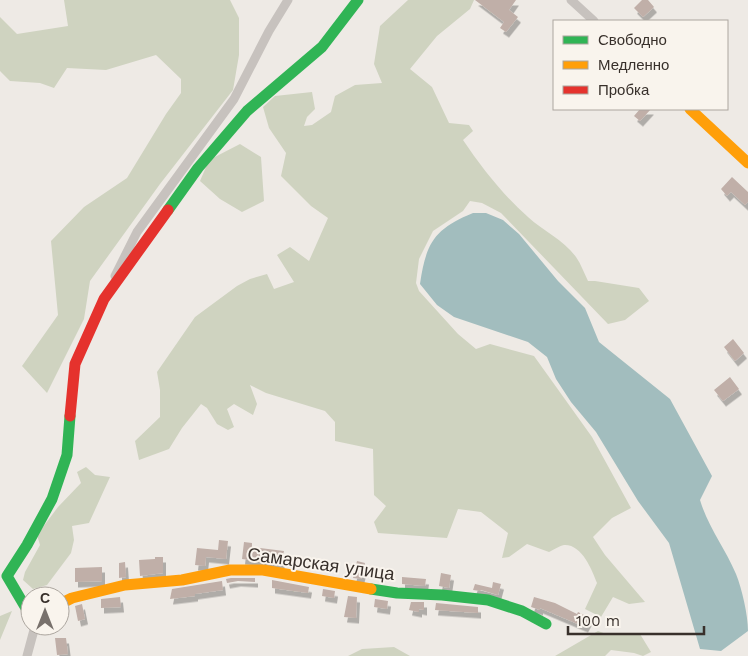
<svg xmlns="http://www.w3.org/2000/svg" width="748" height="656" font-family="'Work Sans',sans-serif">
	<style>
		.green { fill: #cfd3c0 }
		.water { fill: #a2bdbe }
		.building { fill: #c0afa8; filter: url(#shadow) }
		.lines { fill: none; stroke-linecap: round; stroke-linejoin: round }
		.street { stroke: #c7c2be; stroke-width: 9 }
		.fast { stroke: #30b455; stroke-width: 11 }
		.slow { stroke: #ff9f0a; stroke-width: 11 }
		.jam { stroke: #e5322d; stroke-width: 11 }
		.labels { text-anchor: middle; stroke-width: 4; stroke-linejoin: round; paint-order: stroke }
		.street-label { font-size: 18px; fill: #38302b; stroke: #f9f4ed }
	</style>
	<defs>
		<filter id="shadow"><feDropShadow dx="3" dy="5.5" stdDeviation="0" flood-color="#0004"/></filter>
	</defs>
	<rect width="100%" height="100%" fill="#eeeae5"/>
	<path class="green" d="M64,0H230L239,18V55L233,90L160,184L90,281L84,319L47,393L22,366L58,315L51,241L84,207L127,178L166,114L181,93V79L156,55L106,70L67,68L54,88L40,83L10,81L0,71V17L17,34L68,26Z
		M408,0H474L470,9L437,36L410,69L432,87L449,123L469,125L473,131L463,140C482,168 503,195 528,217C543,231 564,240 576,257C581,264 584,273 588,281H595L639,288L649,301L625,320L608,324L501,213L482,203L470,201L463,211L433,231L419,259L416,283L419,291L458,334L476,349L490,344L534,356L592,437L631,508L612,518L593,537L605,555L645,602L629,604L613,597L601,617L585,609L597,583C592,570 582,544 564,545C559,546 553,550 549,552L527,544L509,557L502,558L508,533L481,512L458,509L447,538L378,533L374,522L386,506L374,495L373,449L335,441V422L325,411L266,393L250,385L257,404L253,415L234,404L227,409L234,427L228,430L217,424L207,408L201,404L182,428L169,449L139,460L135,441L160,417V390L157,372L195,317L237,286L250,279L267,274L274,289L294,282L277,255L290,247L309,261L328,218L311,206L281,176L286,153L269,128L263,107L275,96L312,92L315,109L307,117L304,126L312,125L331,112L335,96L355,85L382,83L374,64L380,26Z
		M240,144L261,157L264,201L242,212L220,199L200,181L209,160Z
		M86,467L95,475L110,477L89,523L72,526L74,540L71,553L47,585L33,589L23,580L25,572L40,545L37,535L58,507L81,483L77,472Z
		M12,611L0,640V616Z
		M598,631L609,635L640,634L651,652L643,656L634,653L611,650L605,656H555Z
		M394,647L410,656H348L362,649Z"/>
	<path class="water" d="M473,213H486L503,220L519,234L558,281L585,308L599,342L670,399L712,476L700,500C708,527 725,548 736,574C742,589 748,615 748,631L721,651L700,649L669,543L638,501L596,432L571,402L556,379L547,357L528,342L454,317L437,305L420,284C426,243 434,229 473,213Z"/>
	<path class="building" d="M475,0H516L509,10L518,17L506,32L500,28L504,22Z
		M642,0H648L654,7L643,17L634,8Z
		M640,109H651L640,121L634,116Z
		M732,177L748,192V202L745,205L731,192L727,196L721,189Z
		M733,339L744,353L735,361L724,347Z
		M730,377L739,389L723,401L714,390Z
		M219,540L228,541L226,559L206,557L205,566L195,565L197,548L218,550Z
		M244,542L252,543V547L284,551L281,564L242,559Z
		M155,557H163V573L140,576L139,560L155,559Z
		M357,561L365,563L361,579L353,578Z
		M125,562L126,577L119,578V563Z
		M102,567V581L75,582V568Z
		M441,573L451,575L449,588L439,586Z
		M402,577L426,579L425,586L402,584Z
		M231,578H255V582L238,581L227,583L226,579Z
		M272,580L309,587L308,593L272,588Z
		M222,581L223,590L195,594V596L170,599L172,589Z
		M493,582L501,584L498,595L481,590L480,591L473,590L475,584L492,588Z
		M323,589L335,591L334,598L322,596Z
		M348,596L357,597L356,618L344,617Z
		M120,597L121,607L101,608V599Z
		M534,597L555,603L577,614L578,612L590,618L585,627L540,608V610L531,607Z
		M375,599L388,601L387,609L374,607Z
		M411,602H424V610L419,609V612L409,610Z
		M436,603L478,607V613L435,610Z
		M82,604L85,619L78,621L75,606Z
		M55,638H66L68,654L57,655Z"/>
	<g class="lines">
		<path class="street" d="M571,0L594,21
			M115,276L137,232L234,99L269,31L288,0
			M27,656L34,630L33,626"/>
		<path class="fast" d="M168,210L198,168L247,111L322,47L358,0
			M371,589L397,593L442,595L488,600L522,611L546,624
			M30,615L7,576L27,545L52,499L67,455L70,416"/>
		<path class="slow" d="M690,109L748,163
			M60,604L72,598L125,585L182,580L230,570H263L371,589"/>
		<path class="jam" d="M70,416L75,364L104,299L168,210"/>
	</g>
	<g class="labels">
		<g class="street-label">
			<text transform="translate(321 564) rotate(8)" y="6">Самарская улица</text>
		</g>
	</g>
	<rect x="553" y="20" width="175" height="90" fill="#f9f4ed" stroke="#aca69f"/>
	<rect x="563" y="36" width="25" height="8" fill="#30b455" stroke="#aca69f"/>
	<text x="598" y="45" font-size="15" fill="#38302b">Свободно</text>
	<rect x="563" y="61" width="25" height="8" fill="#ff9f0a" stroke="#aca69f"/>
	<text x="598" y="70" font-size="15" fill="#38302b">Медленно</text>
	<rect x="563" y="86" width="25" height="8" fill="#e5322d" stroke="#aca69f"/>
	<text x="598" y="95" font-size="15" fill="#38302b">Пробка</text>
	<g transform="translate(45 611)"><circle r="24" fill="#f9f4ed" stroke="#aca69f"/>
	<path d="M0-4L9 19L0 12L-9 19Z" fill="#78716c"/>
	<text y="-8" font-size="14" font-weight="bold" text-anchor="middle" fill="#38302b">С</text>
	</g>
	<path d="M568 626v8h136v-8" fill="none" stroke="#38302b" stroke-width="2.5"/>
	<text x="576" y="626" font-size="15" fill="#38302b" stroke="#f9f4ed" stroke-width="4" paint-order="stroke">100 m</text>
</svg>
